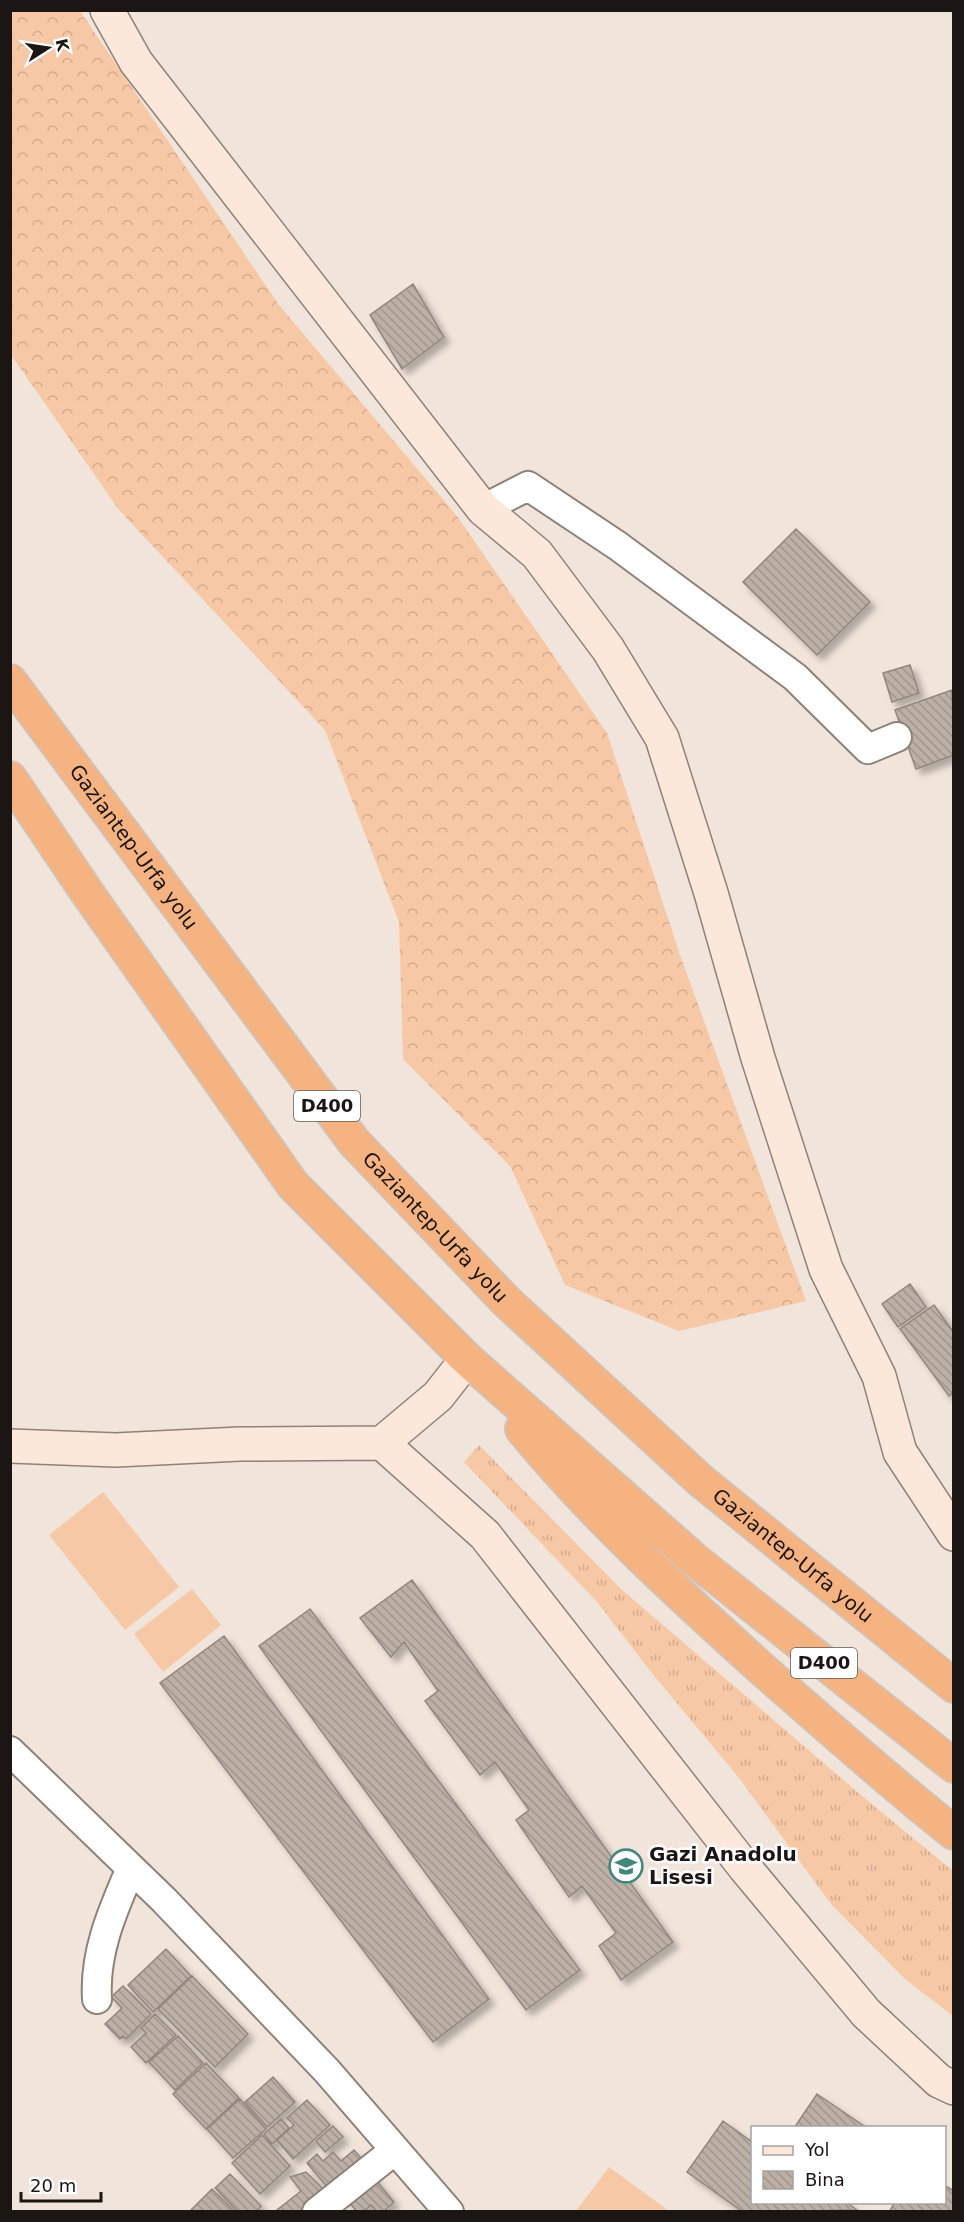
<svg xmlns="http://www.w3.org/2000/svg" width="964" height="2222" font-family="'DejaVu Sans',sans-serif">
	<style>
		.grass { fill: url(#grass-tufts) }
		.forest { fill: url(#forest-crowns) }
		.garden { fill: #f7c8a6 }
		.building { fill: url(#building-back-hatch); stroke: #92867e; stroke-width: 1.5; filter: url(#shadow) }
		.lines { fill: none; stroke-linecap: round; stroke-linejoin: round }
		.street-casing { stroke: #8d8279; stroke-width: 32 }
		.secondary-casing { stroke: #8d8279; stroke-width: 36 }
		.highway-casing { stroke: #c8c7c6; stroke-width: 36 }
		.street { stroke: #fff; stroke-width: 28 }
		.secondary { stroke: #fce8da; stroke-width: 33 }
		.highway { stroke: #f5b382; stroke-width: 33 }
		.labels { text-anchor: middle; stroke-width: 5; stroke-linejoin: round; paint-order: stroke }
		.shield { fill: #fff; stroke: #5f5c5a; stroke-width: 1.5 }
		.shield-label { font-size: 18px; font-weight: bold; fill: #1b1613 }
		.street-label { font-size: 20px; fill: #1b1613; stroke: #fff }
		.poi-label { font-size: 20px; font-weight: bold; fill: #1b1613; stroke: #fff; text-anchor: start }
	</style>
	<defs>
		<pattern id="grass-tufts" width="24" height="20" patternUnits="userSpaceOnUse" patternTransform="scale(1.5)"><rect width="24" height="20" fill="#f7c8a6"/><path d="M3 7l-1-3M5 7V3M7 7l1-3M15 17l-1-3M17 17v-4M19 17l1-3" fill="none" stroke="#d3ab8e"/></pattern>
		<pattern id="forest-crowns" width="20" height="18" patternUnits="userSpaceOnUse" patternTransform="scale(1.5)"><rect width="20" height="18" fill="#f7c8a6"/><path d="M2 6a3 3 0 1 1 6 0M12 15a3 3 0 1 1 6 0" fill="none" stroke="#d3ab8e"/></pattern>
		<pattern id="building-back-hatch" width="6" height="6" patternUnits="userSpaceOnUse" patternTransform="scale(1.5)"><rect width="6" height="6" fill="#bbafa6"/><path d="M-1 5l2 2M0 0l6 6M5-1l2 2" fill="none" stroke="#a0968e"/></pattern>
		<filter id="shadow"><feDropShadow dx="5.5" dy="5.5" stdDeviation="3" flood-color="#0004"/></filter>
	</defs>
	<rect width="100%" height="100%" fill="#f1e4db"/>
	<path class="grass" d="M479,1445L621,1589L862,1796L953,1871V2016L905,1979L831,1904L739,1778L651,1672L597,1602L464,1462Z"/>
	<path class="forest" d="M10,11H80L279,305L457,516L607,733L680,955L806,1301L679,1331L565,1285L510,1166L403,1059L399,922L325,730L119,510L11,355Z"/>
	<path class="garden" d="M103,1492L179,1587L125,1630L49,1535Z
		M192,1589L221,1625L163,1672L134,1634Z
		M609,2167L669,2211H576Z"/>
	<path class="building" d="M413,284L444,337L402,369L370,315Z
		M796,529L870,602L817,655L743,582Z
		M910,665L919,693L892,702L883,673Z
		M952,690L954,755L916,769L895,710Z
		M910,1284L926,1307L898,1327L882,1304Z
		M934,1305L954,1333V1392L949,1396L900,1329Z
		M412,1580L673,1942L621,1980L599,1946L616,1933L582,1886L569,1897L516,1820L529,1810L495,1762L480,1775L425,1701L438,1691L404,1642L391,1657L360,1618Z
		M310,1609L580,1970L526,2010L259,1646Z
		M224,1636L489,1999L433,2042L160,1683Z
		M166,1949L191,1976L153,2012L128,1985Z
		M192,1976L248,2034L215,2067L158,2009Z
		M123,1986L151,2014L126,2039L123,2036L120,2039L105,2024L122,2008L111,1997Z
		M155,2014L176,2035L146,2063L131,2047L146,2033L141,2028Z
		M178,2036L203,2063L175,2090L149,2062Z
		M206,2063L239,2098L206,2129L173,2094Z
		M273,2077L295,2102L267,2127L245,2102Z
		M817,2094L867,2128H794Z
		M240,2099L266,2129L233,2158L207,2129Z
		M307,2100L330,2125L293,2159L277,2140L294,2125L287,2118Z
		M281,2119L289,2128L272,2144L264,2134Z
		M723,2121L752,2142V2202H846L857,2210L743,2212L687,2172Z
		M333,2126L343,2137L325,2152L316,2141Z
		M262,2135L290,2166L260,2194L232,2163Z
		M354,2150L367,2165L333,2194L307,2163L317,2154L323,2161L333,2152L341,2161Z
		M306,2172L327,2193L303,2212H278L277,2210L301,2191L290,2177Z
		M370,2173L394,2202L383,2212H377L371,2205L363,2212H357L343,2195Z
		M230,2174L261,2206L256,2212H238L215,2188Z
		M944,2185L954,2191V2212H889L895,2202H944Z
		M212,2189L235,2212H189Z"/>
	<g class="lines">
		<g class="street-casing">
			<path id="street" d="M483,509L528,486L618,546L795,677L868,749L897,737
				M10,1751L164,1900L327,2071L449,2212
				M97,1999C94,1952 113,1910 131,1868
				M317,2212L395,2150"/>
		</g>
		<g class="secondary-casing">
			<path id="secondary" d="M107,10L136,62L483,509L537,554L608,649L662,738L711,893L758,1058L826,1269L879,1376L900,1452L954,1534
				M382,1443L485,1535L746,1869L866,2013L939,2081L954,2088
				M10,1446L116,1450L240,1444L382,1443L438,1396L467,1359"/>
		</g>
		<g class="highway-casing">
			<g id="highway">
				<path id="s1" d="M10,681L354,1142L507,1302L700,1480L954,1686"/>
				<path d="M10,778L86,891L293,1185L467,1359L695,1560L954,1766"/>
				<path d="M522,1429C594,1517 679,1594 763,1670C826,1725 888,1781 954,1833"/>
			</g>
		</g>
		<use href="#street" class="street"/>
		<use href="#secondary" class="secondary"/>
		<use href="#highway" class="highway"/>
	</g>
	<defs>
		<g id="school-ring" transform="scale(1.725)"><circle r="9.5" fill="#fff" stroke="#41877e" stroke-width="1.5"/><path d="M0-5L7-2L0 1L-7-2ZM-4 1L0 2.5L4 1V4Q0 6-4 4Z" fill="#41877e"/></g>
	</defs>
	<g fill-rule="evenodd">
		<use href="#school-ring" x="626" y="1866"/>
	</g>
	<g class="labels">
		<g class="shield">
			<rect x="294" y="1091" width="66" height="30" rx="4.5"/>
			<rect x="791" y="1648" width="66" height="30" rx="4.5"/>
		</g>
		<g class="shield-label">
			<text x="327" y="1112">D400</text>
			<text x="824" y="1669">D400</text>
		</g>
		<g class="street-label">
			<text dy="7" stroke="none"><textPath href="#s1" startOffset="207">Gaziantep-Urfa yolu</textPath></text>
			<text dy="7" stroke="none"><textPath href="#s1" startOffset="693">Gaziantep-Urfa yolu</textPath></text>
			<text dy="7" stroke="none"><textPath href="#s1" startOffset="1179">Gaziantep-Urfa yolu</textPath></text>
		</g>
		<g class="poi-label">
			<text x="649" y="1861">Gazi Anadolu<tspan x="649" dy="23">Lisesi</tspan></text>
		</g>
	</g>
	<rect width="964" height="2222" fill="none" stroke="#1b1613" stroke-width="24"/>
	<rect x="751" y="2126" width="195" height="78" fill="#ffffff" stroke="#a4a2a1" stroke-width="1.5"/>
	<rect x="763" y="2146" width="30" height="9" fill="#fce8da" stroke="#a4a2a1" stroke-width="1.5"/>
	<text x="805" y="2156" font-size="18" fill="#1b1613">Yol</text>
	<rect x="763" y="2171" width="30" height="18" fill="url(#building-back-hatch)" stroke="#a4a2a1" stroke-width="1.5"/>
	<text x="805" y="2186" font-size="18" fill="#1b1613">Bina</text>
	<g transform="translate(48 48) rotate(78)" stroke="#ffffff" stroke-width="4.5" paint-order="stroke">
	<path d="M0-4.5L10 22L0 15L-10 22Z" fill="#1b1613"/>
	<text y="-9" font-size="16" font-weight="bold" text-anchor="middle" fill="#1b1613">K</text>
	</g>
	<path d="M21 2192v9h80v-9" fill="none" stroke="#1b1613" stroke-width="3"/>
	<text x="30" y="2192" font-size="18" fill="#1b1613" stroke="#ffffff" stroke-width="4.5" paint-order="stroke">20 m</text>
</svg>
